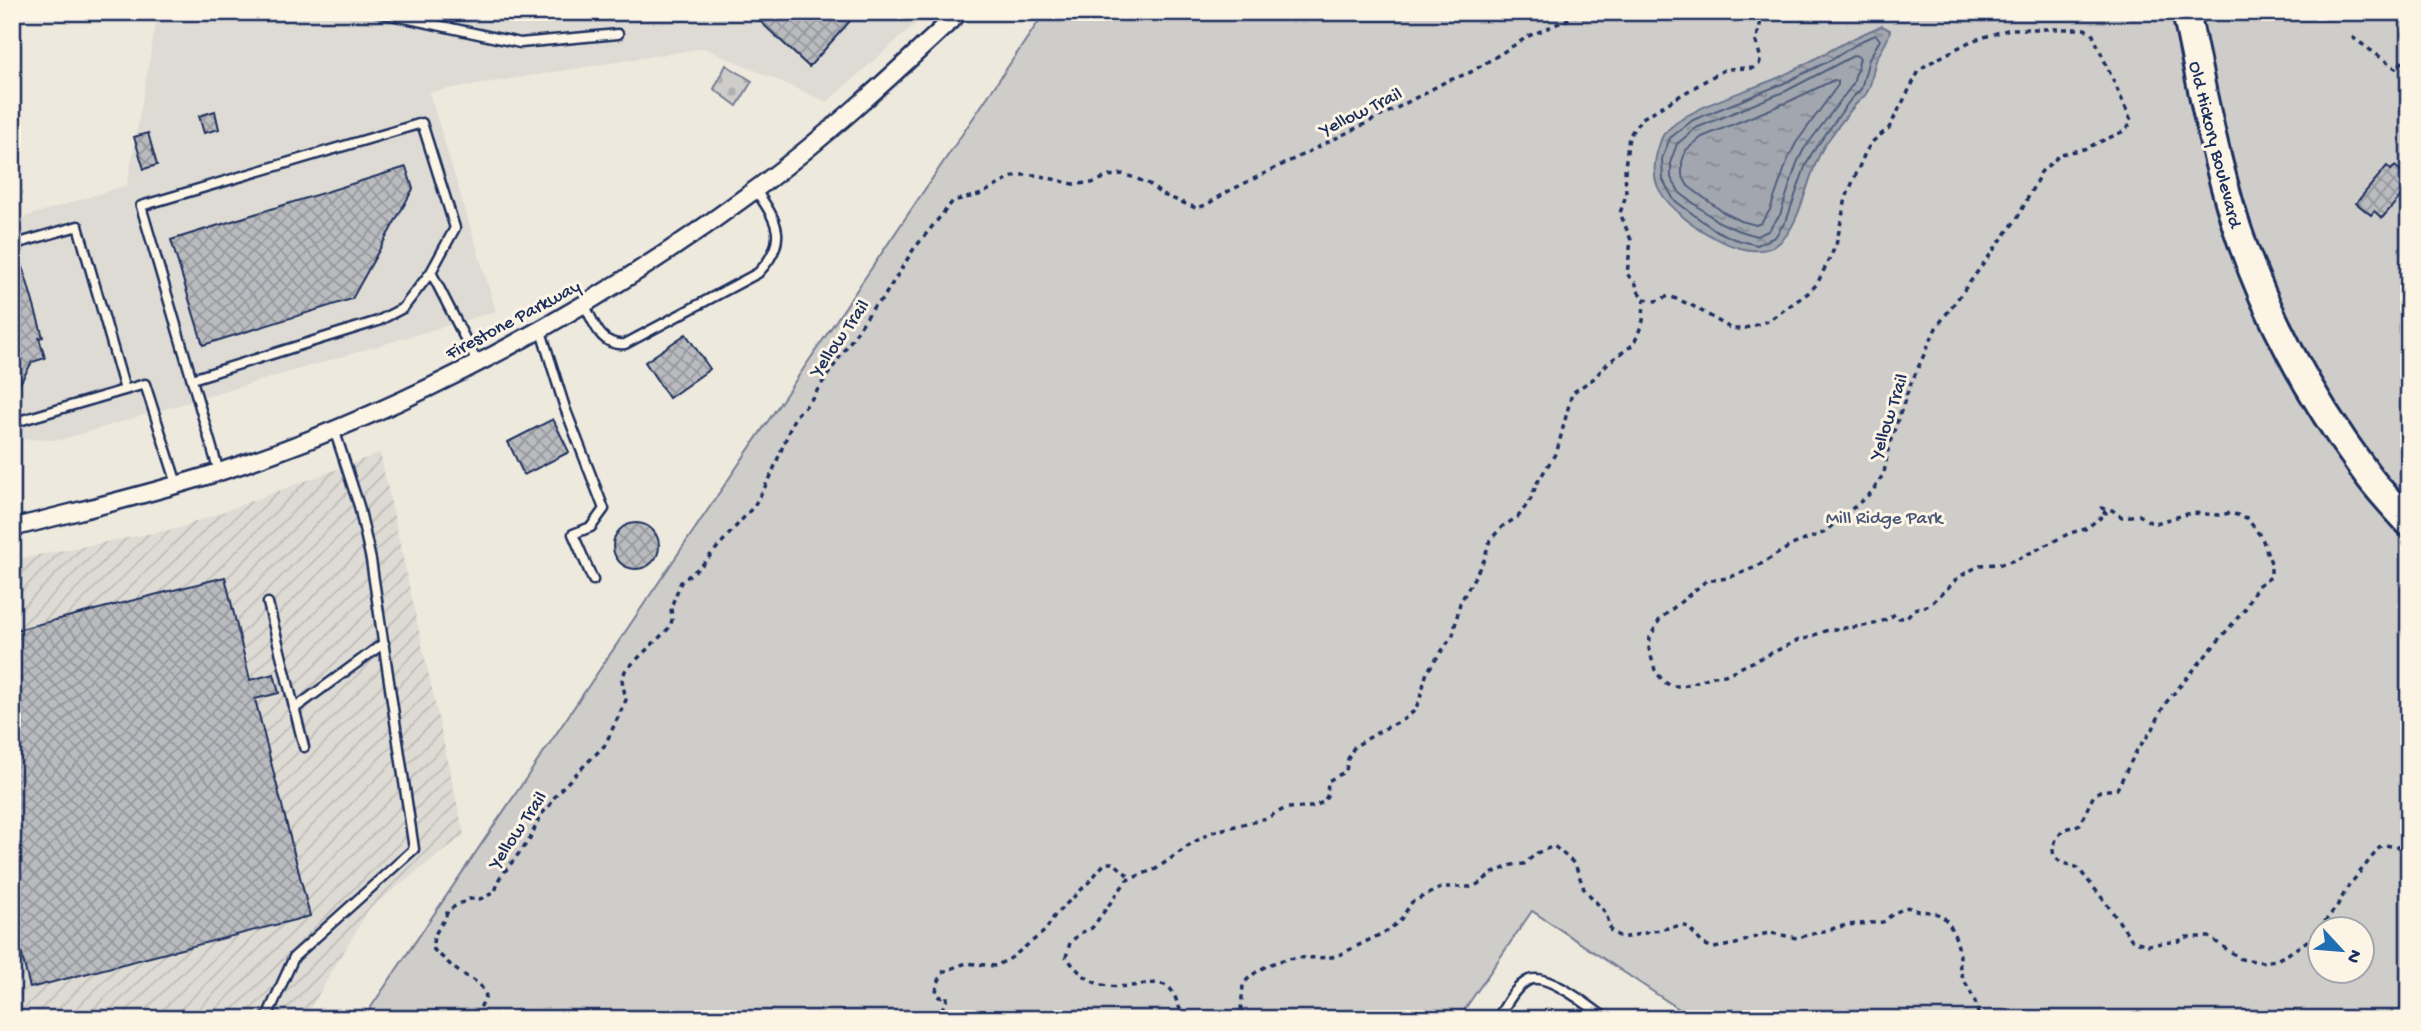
<svg xmlns="http://www.w3.org/2000/svg" width="2421" height="1031" font-family="'Gochi Hand',sans-serif">
	<style>
		.built { fill: #dedbd4 }
		.industrial { fill: url(#industrial-furrows) }
		.cemetery { fill: url(#cemetery-stones); stroke: #757e94; stroke-width: 2 }
		.park { fill: #cfcdca; stroke: #757e94; stroke-width: 2; fill-rule: evenodd }
		.water { fill: url(#water-ripples); stroke: #6c778f; stroke-width: 2 }
		.lines { fill: none; stroke-linecap: round; stroke-linejoin: round }
		.shore { stroke: #515f7e; stroke-width: 2 }
		.building { fill: url(#building-cross-hatch); stroke: #1b2f5e; stroke-width: 2 }
		.service-casing { stroke: #1b2f5e; stroke-width: 13 }
		.minor-casing { stroke: #1b2f5e; stroke-width: 21 }
		.primary-casing { stroke: #1b2f5e; stroke-width: 32 }
		.path { stroke: #1b2f5e; stroke-width: 3.5; stroke-dasharray: 5 5; stroke-linecap: butt }
		.service { stroke: #fcf5e5; stroke-width: 8 }
		.minor { stroke: #fcf5e5; stroke-width: 16 }
		.primary { stroke: #fcf5e5; stroke-width: 26 }
		.labels { text-anchor: middle; stroke-width: 6; stroke-linejoin: round; paint-order: stroke }
		.street-label { font-size: 19px; fill: #1b2f5e; stroke: #fcf5e5 }
		.park-label { font-size: 19px; fill: #485679; stroke: #fcf5e5 }
	</style>
	<defs>
		<pattern id="industrial-furrows" width="10" height="10" patternUnits="userSpaceOnUse" patternTransform="scale(1.75)"><rect width="10" height="10" fill="#dedbd4"/><path d="M-1 1l2-2M0 10L10 0M9 11l2-2" fill="none" stroke="#bebcb8"/></pattern>
		<pattern id="cemetery-stones" width="16" height="16" patternUnits="userSpaceOnUse" patternTransform="scale(1.75)"><rect width="16" height="16" fill="#cfcdca"/><path d="M2 7V4a2 2 0 0 1 4 0v3zM10 15v-3a2 2 0 0 1 4 0v3z" fill="#b1b0b0"/></pattern>
		<pattern id="water-ripples" width="26" height="14" patternUnits="userSpaceOnUse" patternTransform="scale(1.75)"><rect width="26" height="14" fill="#a2a7af"/><path d="M2 4q2-2 4 0t4 0M15 11q2-2 4 0t4 0" fill="none" stroke="#838892"/></pattern>
		<pattern id="building-cross-hatch" width="8" height="8" patternUnits="userSpaceOnUse" patternTransform="scale(1.75)"><rect width="8" height="8" fill="#babbbe"/><path d="M0 0l8 8M0 8l8-8" fill="none" stroke="#96989e"/></pattern>
	</defs>
	<rect width="100%" height="100%" fill="#eee9dd"/>
	<filter id="ink" filterUnits="userSpaceOnUse"><feTurbulence type="fractalNoise" baseFrequency=".0143" numOctaves="2"/><feDisplacementMap in="SourceGraphic" scale="14" xChannelSelector="R" yChannelSelector="G"/><feConvolveMatrix kernelMatrix="1 2 1 2 8 2 1 2 1" color-interpolation-filters="sRGB"/></filter>
	<g filter="url(#ink)">
		<path class="built" d="M158,12H929L827,102L704,48L429,92L496,311L60,440L12,439V221L127,185Z"/>
		<path class="industrial" d="M380,453L464,835L369,909L304,1019H12V560L179,528Z"/>
		<path class="cemetery" d="M726,65L752,81L737,106L714,89Z"/>
		<path class="park" d="M1045,12H2409V1019H1694L1532,911L1458,1019H363ZM2320,930H2362V972H2320Z"/>
		<path class="water" d="M1882,26L1890,30C1889,41 1882,48 1877,58C1872,69 1873,84 1866,94C1863,98 1859,101 1855,105C1845,117 1835,130 1826,143C1807,171 1803,223 1779,243C1747,270 1669,216 1657,185C1653,174 1655,159 1658,149C1660,144 1661,137 1664,134C1687,106 1750,91 1782,76C1816,60 1848,38 1882,26Z"/>
		<g class="lines">
			<path class="shore" d="M1876,35L1880,40L1869,59L1861,89L1851,99L1812,153L1805,167L1787,219L1775,237L1757,245L1734,239L1713,229L1674,200L1663,180L1662,159L1670,138L1693,120L1782,84L1833,59L1863,40Z
				M1855,55L1860,58L1853,84L1804,149L1797,163L1780,215L1768,231L1757,236L1737,230L1717,221L1680,193L1671,178V160L1677,144L1696,128L1786,91Z
				M1834,80L1838,81V85L1796,143L1788,159L1770,210L1761,223L1756,225L1741,221L1723,212L1688,186L1682,175V162L1686,150L1702,137L1790,101Z"/>
		</g>
		<path class="building" d="M750,12H858L809,67Z
			M215,111L219,129L204,133L199,116Z
			M148,133L157,165L144,169L134,137Z
			M2387,166L2391,170L2395,166L2409,178V187L2382,218L2374,211L2371,215L2356,203Z
			M406,167L413,189L352,299L203,345L171,240Z
			M18,250L43,337L39,338L45,358L32,362L12,398V251Z
			M686,334L710,369L669,398L645,362Z
			M553,419L569,452L524,475L508,442Z
			M613 546a23 23 0 1 1 46 0a23 23 0 1 1-46 0Z
			M225,577L250,680L274,674L279,693L255,699L310,916L30,988L12,916V631Z"/>
		<g class="lines">
			<g class="service-casing">
				<path id="service" d="M377,12L520,43L618,34
					M12,245L78,226L125,390
					M584,304C594,322 600,347 625,344L758,273C790,240 777,221 755,189
					M540,328L565,408L604,509L591,527L573,534L593,580
					M192,379L378,321L403,308L431,272
					M12,423L145,384L177,484
					M219,472L141,206L422,123L455,228L431,272L477,362
					M268,603L304,747
					M294,709L384,643
					M12,1016L14,1019
					M266,1019L294,957L414,849L371,560L359,506L334,429
					M1497,1019C1506,1006 1514,987 1529,980C1548,972 1591,1008 1607,1019"/>
			</g>
			<g class="minor-casing">
				<path id="minor" d="M12,528C81,510 151,494 219,472C403,413 593,310 748,195C823,140 892,76 960,12"/>
			</g>
			<g class="primary-casing">
				<path id="primary" d="M2186,12C2201,84 2214,155 2236,225C2264,312 2310,397 2364,470C2377,489 2394,506 2409,523"/>
			</g>
			<path class="path" d="M1763,12L1756,42L1761,59L1759,64L1753,68L1726,69L1715,75L1641,119L1629,136L1625,167L1626,195L1620,213L1631,240L1627,274L1636,284L1637,290L1644,299L1656,301L1669,296L1691,305L1732,329H1742L1768,321L1808,293L1817,284L1836,245L1846,198L1865,153L1872,142L1889,128L1919,71L1926,65L1971,41L2010,29H2085L2093,35L2131,120L2129,126L2122,132L2084,149L2061,154L2041,172L2018,217L1936,328L1909,388L1889,445L1884,473L1872,492L1823,533L1792,545L1756,567L1728,578L1706,581L1660,619L1650,637L1649,649L1655,670L1663,681L1671,686H1683L1714,676L1725,675L1799,640C1809,639 1816,634 1825,631C1849,625 1874,630 1895,614L1899,618H1906L1914,609L1930,605L1959,577L1980,565L2002,564L2018,559L2070,533L2085,529L2103,516H2106V513L2100,510L2101,508L2112,510L2122,517L2139,515L2150,522L2156,523L2191,513L2219,515L2231,513L2247,518L2262,538L2271,563V577L2257,586L2245,609L2164,705L2153,729L2137,750L2117,789L2100,791L2094,795L2080,824C2075,827 2069,827 2064,830C2056,837 2048,851 2057,859C2063,865 2071,864 2078,868L2106,903L2132,940L2147,945L2179,941L2186,937H2209L2241,959L2263,962L2276,960L2288,954L2313,937L2337,906L2348,887L2380,847L2384,845L2398,847L2409,846
				M2352,37L2397,69L2409,53
				M464,1019L481,1006L486,996C481,982 472,980 461,973C451,967 443,957 434,950C429,935 444,925 448,910L469,899H480L495,892L499,879L530,839L540,816L550,805L557,793L605,745L626,700L622,680L625,671L670,627L672,620L671,607L681,582L701,566L754,506L770,478L795,416L808,404L875,305L882,300L913,250L953,201L979,195L1017,175H1037L1073,184L1092,183L1109,176L1122,174L1135,178L1149,184L1161,194L1196,208L1206,205L1227,192L1395,109L1445,82L1471,72L1529,36L1585,12
				M937,1019L947,999V996L939,997L936,994L937,985L943,972L966,963L995,966L1011,958L1045,931L1055,915L1089,882L1105,863H1114L1131,878
				M1186,1019C1177,1009 1176,991 1167,986C1159,982 1148,983 1140,985C1104,989 1090,987 1066,957L1070,943L1080,933L1092,928L1127,880L1156,869L1191,844L1212,832L1267,818L1286,808L1311,807L1324,802L1327,796L1328,781L1346,771L1348,759L1354,747L1380,731L1404,719L1413,712L1419,702L1427,672L1453,635L1460,603L1484,560L1490,540L1503,526L1518,517L1531,499L1537,483L1557,451L1572,393L1593,379L1608,363L1634,344L1643,321L1644,299
				M1236,1019L1241,1011L1243,985C1254,969 1278,959 1297,958C1311,957 1324,959 1337,956L1389,930L1401,919L1412,902L1430,893L1443,887H1471L1478,884L1493,873L1512,865L1524,864L1537,853L1554,846L1575,864L1584,889L1606,913L1611,931L1622,938L1682,925L1688,927L1703,944L1714,948L1736,944L1764,934L1771,933L1797,938L1847,925L1883,922L1894,913L1908,907C1919,914 1933,909 1943,917C1952,924 1959,946 1960,957C1960,962 1959,967 1961,973C1967,989 1979,1001 1978,1019"/>
			<use href="#service" class="service"/>
			<use href="#minor" class="minor"/>
			<use href="#primary" class="primary"/>
		</g>
	</g>
	<g class="labels">
		<g class="street-label">
			<text transform="translate(1360 110) rotate(-26)" y="7">Yellow Trail</text>
			<text transform="translate(2217 144) rotate(76)" y="7">Old Hickory Boulevard</text>
			<text transform="translate(512 318) rotate(-28)" y="7">Firestone Parkway</text>
			<text transform="translate(838 337) rotate(-55)" y="7">Yellow Trail</text>
			<text transform="translate(1887 416) rotate(-72)" y="7">Yellow Trail</text>
			<text transform="translate(516 829) rotate(-56)" y="7">Yellow Trail</text>
		</g>
		<g class="park-label">
			<text x="1884" y="523">Mill Ridge Park</text>
		</g>
	</g>
	<rect width="2421" height="1031" fill="none" stroke="#fcf5e5" stroke-width="42"/>
	<rect x="21" y="21" width="2379" height="989" fill="none" stroke="#1b2f5e" stroke-width="2.5" filter="url(#ink)"/>
	<g transform="translate(2341 950) rotate(116)"><circle r="33" fill="#fcf5e5" stroke="#a2a6af" stroke-width="2"/>
	<path d="M0-5L12 26L0 18L-12 26Z" fill="#1f6fb2"/>
	<text y="-10" font-size="19" font-weight="bold" text-anchor="middle" fill="#1b2f5e">N</text>
	</g>
</svg>
